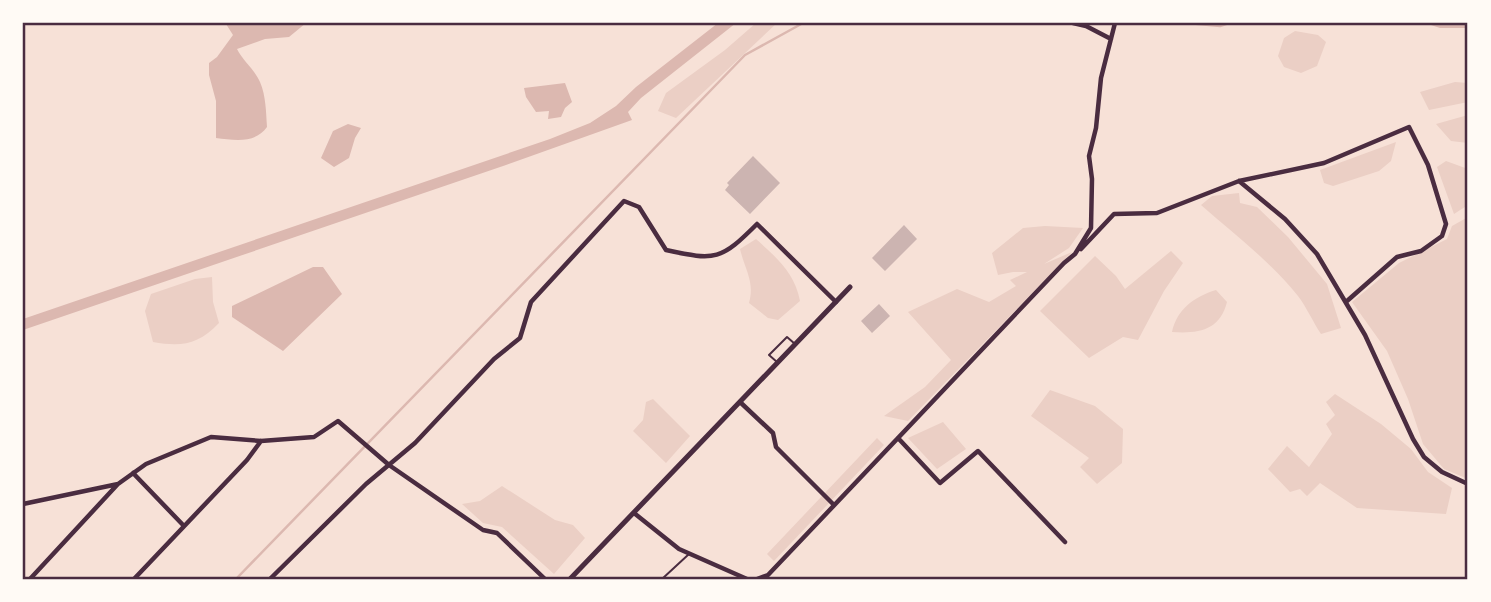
<svg xmlns="http://www.w3.org/2000/svg" width="1491" height="602" font-family="Roboto,sans-serif">
	<style>
		.green { fill: #ebcfc5 }
		.water { fill: #dcb8b0 }
		.lines { fill: none; stroke-linecap: round; stroke-linejoin: round }
		.stream { stroke: #dcb8b0; stroke-width: 2.5 }
		.building { fill: #ccb4b1 }
		.service { stroke: #4a2c40; stroke-width: 2 }
		.minor { stroke: #4a2c40; stroke-width: 4.5 }
		.tertiary { stroke: #4a2c40; stroke-width: 5 }
		.neatline { fill: none; stroke: #4a2c40; stroke-width: 2.5 }
	</style>
	<rect width="100%" height="100%" fill="#f7e1d7"/>
	<path class="green" d="M756,23H777L676,118L658,111L666,93L725,50Z
		M1295,31L1318,35L1326,42L1317,66L1301,73L1284,67L1278,56L1284,38Z
		M1455,82L1468,83V102L1429,110L1420,92Z
		M1468,115V143L1451,141L1436,124Z
		M1396,142L1391,161L1379,171L1333,186L1324,183L1320,170Z
		M1446,161L1468,169V205L1454,214L1437,167Z
		M1239,193L1240,203L1257,207L1288,237L1327,284L1341,328L1321,334C1313,322 1307,308 1298,296C1270,261 1234,234 1201,205L1212,196Z
		M1468,217V479L1444,469L1423,444L1408,399L1387,351L1352,302L1399,263L1447,239L1452,226Z
		M1045,226L1083,228L1069,248L1044,264L1072,252L908,421L884,416L925,387L951,360L908,312L957,289L989,302L1016,286L1010,280L1027,272H1013L998,275L992,253L1023,228Z
		M756,239C776,257 795,273 800,301L778,320L768,318L749,303C755,282 745,270 740,249Z
		M1171,251L1183,263L1164,291L1138,340L1123,337L1089,358L1040,311L1095,256L1116,276L1125,289Z
		M212,277L213,302L219,323C198,345 181,347 153,342L145,311L151,294L195,279Z
		M1216,290L1227,302C1220,330 1199,334 1172,332C1177,309 1194,297 1216,290Z
		M1050,390L1095,406L1123,429L1122,463L1097,484L1080,467L1089,458L1031,416Z
		M1335,394L1381,424L1411,449L1428,472L1452,488L1446,514L1357,508L1320,483L1307,496L1300,489L1290,492L1268,469L1287,446L1309,467L1332,434L1326,424L1335,415L1326,402Z
		M653,399L690,436L666,463L633,431L643,420L646,402Z
		M943,422L966,449L937,469L908,438Z
		M877,438L884,445L774,561L767,554Z
		M502,486L555,520L573,525L585,538L554,574L502,527L483,523L462,504L480,501Z"/>
	<path class="water" d="M220,23H306L289,37L265,39L237,49C243,61 255,70 260,82C266,96 266,112 267,127C255,144 234,140 216,138V101L209,75V63L217,57L233,35L226,24Z
		M718,23H736L641,98L628,112L632,120L506,165L23,330V319L550,139L590,123L616,106L636,87Z
		M1425,23H1468V28H1440Z
		M565,83L572,102L565,108L561,117L548,119L549,111L536,112L526,97L524,88Z
		M348,124L361,128L355,138L349,158L334,167L321,158L333,131Z
		M313,267H323L342,294L283,351L232,317V306Z"/>
	<g class="lines">
		<path class="stream" d="M1187,23L1220,26L1229,23
			M236,579L745,55L803,23"/>
	</g>
	<path class="building" d="M753,156L780,183L750,214L725,190L729,185L727,183Z
		M904,225L917,239L885,271L872,258Z
		M879,304L890,316L872,333L861,321Z"/>
	<g class="lines">
		<path class="service" d="M777,362L769,355L787,337L795,344
			M662,579L689,554"/>
		<path class="minor" d="M1073,23L1086,26L1111,39
			M1239,181L1285,219L1317,254L1365,335L1413,439L1424,457L1442,472L1468,484
			M1081,249L1114,214L1157,213L1239,181L1324,163L1409,127L1428,165L1446,224L1442,236L1421,251L1397,257L1347,301
			M740,402L773,433L776,447L834,505
			M898,438L940,483L978,451L1065,542
			M133,473L184,526
			M23,504L118,484L146,464L211,437L261,441L314,437L338,421L389,465L483,530L497,533L545,579
			M634,513L679,549L747,579
			M30,579L117,485
			M134,579L247,460L261,441
			M270,579L366,484L415,443L494,359L520,338L531,302L624,201L639,207L666,250C716,261 721,260 757,224L836,302
			M757,579L768,575L1064,263L1075,254L1091,228L1092,179L1089,156L1096,128L1101,78L1115,23"/>
		<path class="tertiary" d="M570,579L850,287"/>
	</g>
	<rect width="1491" height="602" fill="none" stroke="#fffaf5" stroke-width="49"/>
	<rect x="24" y="24" width="1442" height="554" class="neatline"/>
</svg>
